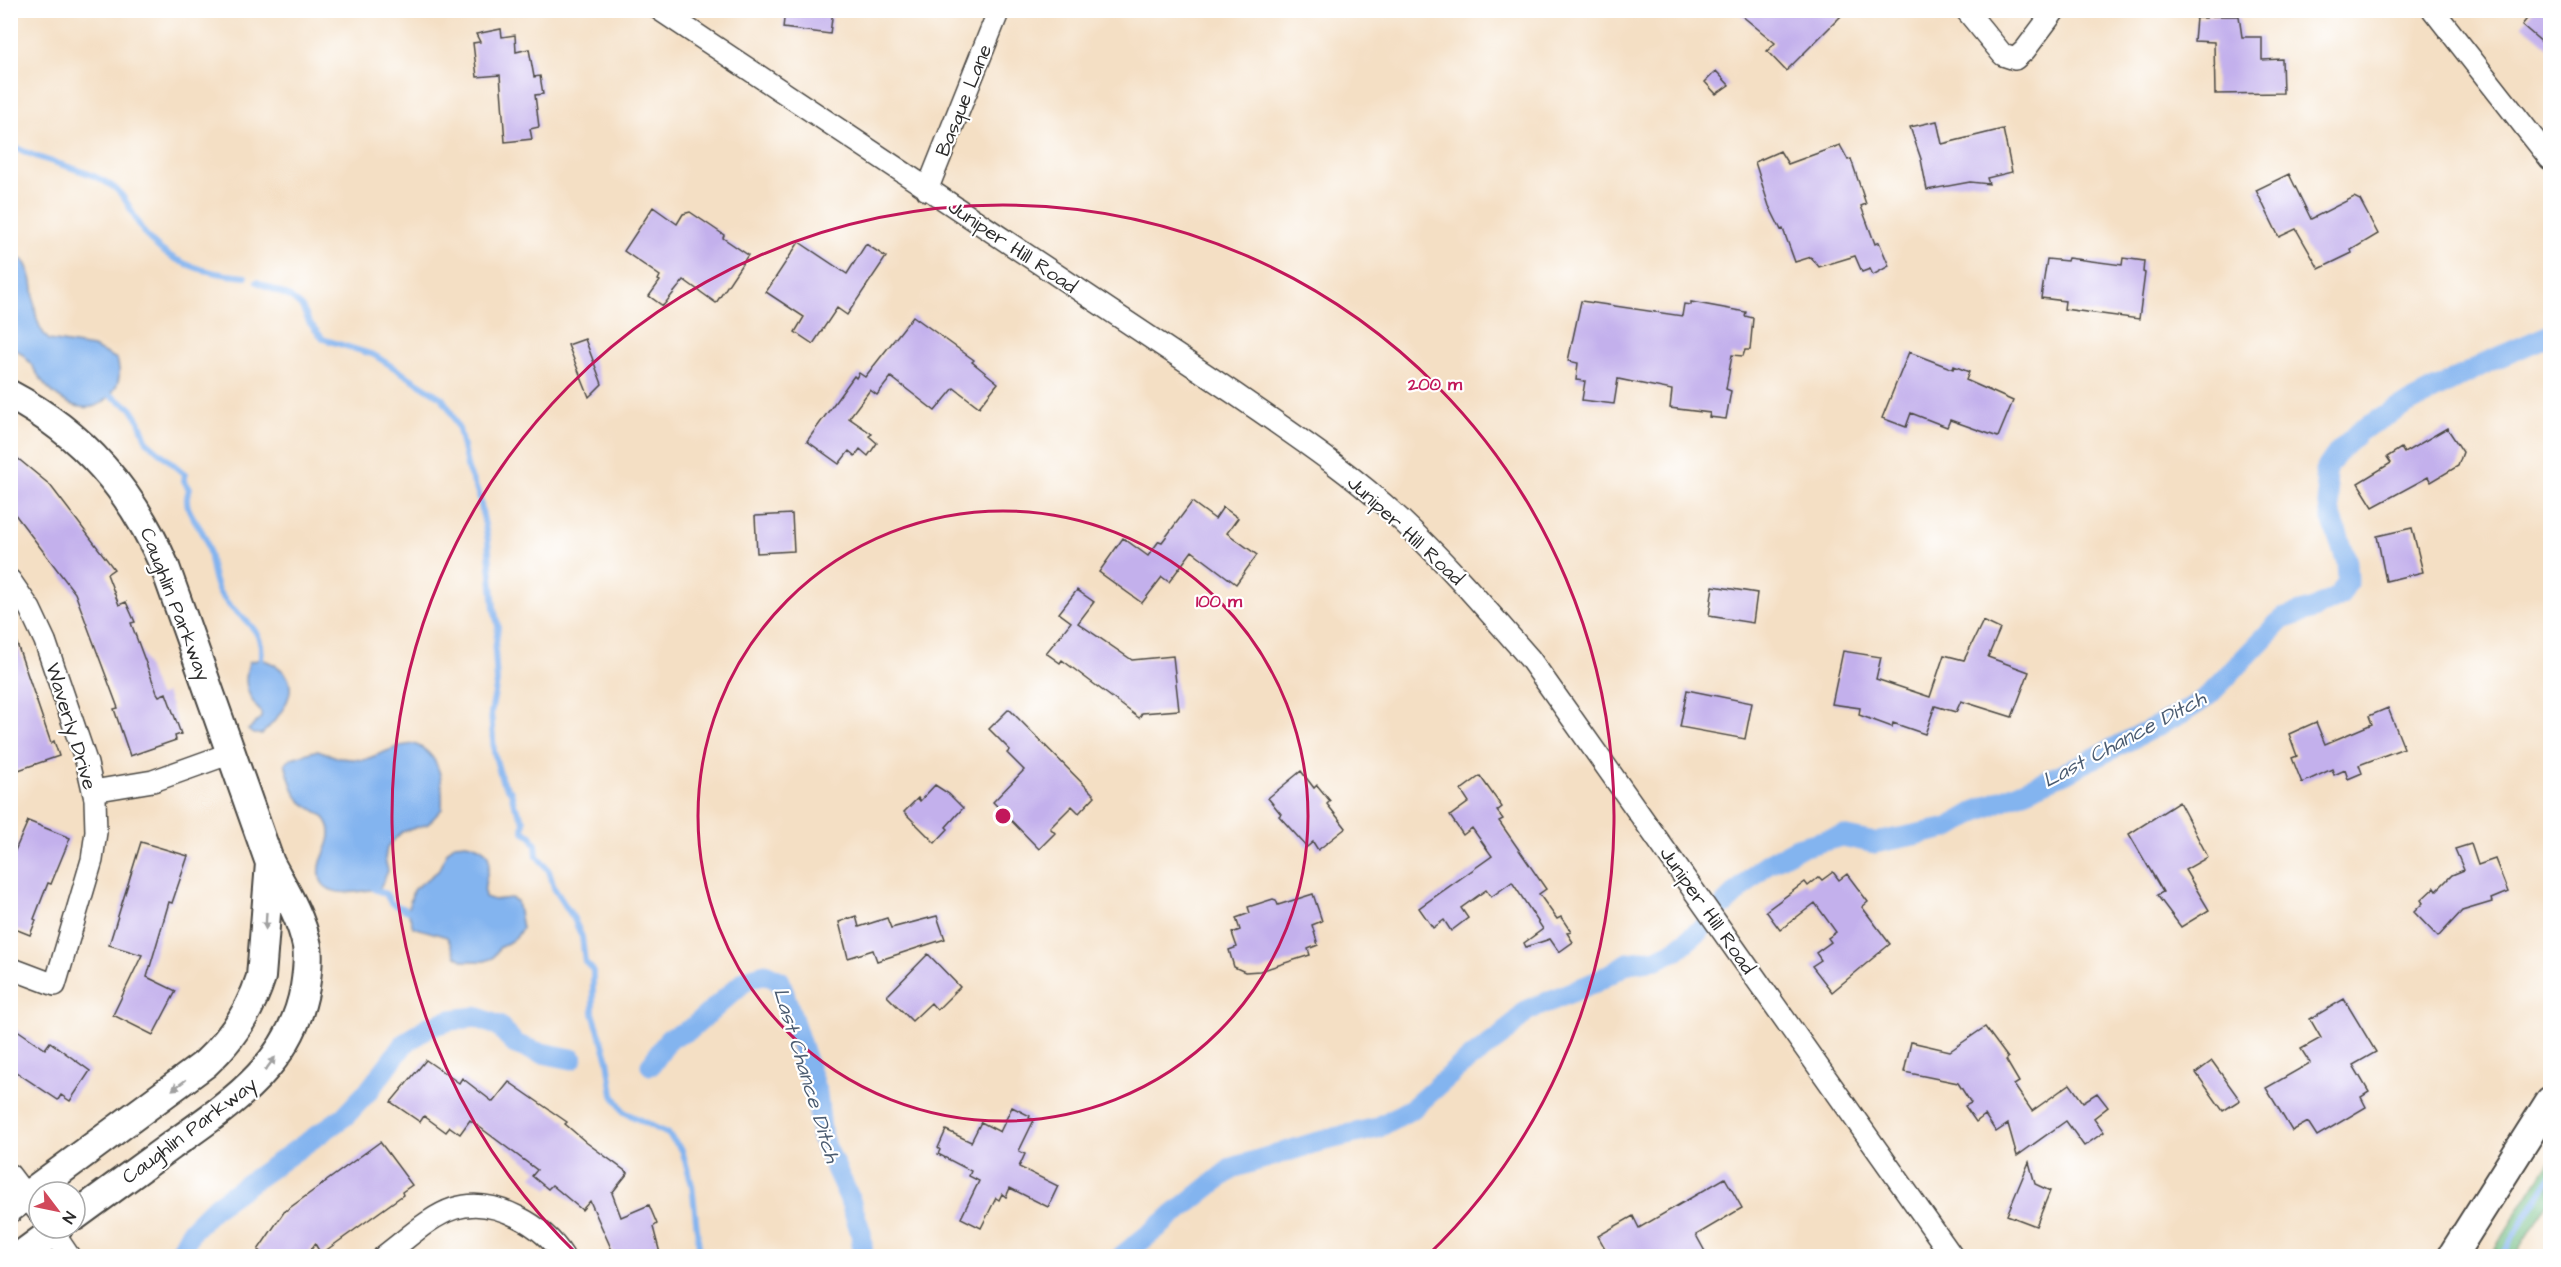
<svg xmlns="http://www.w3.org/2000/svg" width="2561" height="1267" font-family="'Architects Daughter',sans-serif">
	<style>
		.forest { fill: #75be85; stroke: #507458; stroke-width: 1.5 }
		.water { fill: #83b4ef; stroke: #57708d; stroke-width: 1.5 }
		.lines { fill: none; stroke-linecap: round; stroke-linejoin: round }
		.stream { stroke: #83b4ef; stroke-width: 6 }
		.canal { stroke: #83b4ef; stroke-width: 21 }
		.building { fill: #c3b0ec }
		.street-casing { stroke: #494642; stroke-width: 24 }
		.secondary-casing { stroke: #494642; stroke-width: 32 }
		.street { stroke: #fff; stroke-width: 21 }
		.secondary { stroke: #fff; stroke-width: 28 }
		.oneway { fill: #a0a0a0 }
		.ring { fill: none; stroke: #c2185b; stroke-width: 3 }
		.labels { text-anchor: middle; stroke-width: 4.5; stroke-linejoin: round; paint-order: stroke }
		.street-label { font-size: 20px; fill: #2b2b2b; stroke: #fff }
		.water-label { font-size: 21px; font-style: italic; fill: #4a5b70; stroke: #fff }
		.centre { fill: #c2185b; stroke: #fff; stroke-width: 3 }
		.ring-label { font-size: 18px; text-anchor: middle; font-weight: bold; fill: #c2185b; stroke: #fff; stroke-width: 4.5; stroke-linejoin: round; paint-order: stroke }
	</style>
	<rect width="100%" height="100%" fill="#fff"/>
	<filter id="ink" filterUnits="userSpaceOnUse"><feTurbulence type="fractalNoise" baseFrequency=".0167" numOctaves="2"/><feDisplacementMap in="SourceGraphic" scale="12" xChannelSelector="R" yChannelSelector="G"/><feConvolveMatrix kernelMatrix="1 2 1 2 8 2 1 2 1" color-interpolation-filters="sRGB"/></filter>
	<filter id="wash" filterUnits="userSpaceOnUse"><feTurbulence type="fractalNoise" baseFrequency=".008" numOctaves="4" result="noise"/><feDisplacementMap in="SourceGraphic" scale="24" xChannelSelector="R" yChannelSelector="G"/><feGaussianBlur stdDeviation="1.35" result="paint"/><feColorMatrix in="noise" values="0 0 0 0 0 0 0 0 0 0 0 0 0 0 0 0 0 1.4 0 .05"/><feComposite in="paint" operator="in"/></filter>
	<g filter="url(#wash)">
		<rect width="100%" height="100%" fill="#f4dfc4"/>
		<path class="forest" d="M2550,1160V1199L2515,1256H2490Z"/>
		<path class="water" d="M11,258L23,260C42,287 25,315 49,340L93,347L117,359C120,371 121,379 114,390C96,418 68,409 47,387C34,373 30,355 11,347Z
			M261,659C310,675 288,709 262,734H253L248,730L261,718C262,710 259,711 255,705C245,690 244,678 249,662Z
			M414,744C442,755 443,782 442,809L428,824L402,832L387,847L385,859L388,871L380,888C357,893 311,902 321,862C325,850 333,839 329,826C324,811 308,810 299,799C291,790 289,775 285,764L292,758L318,750L339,758L364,760L400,746Z
			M466,843C507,851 480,875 485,897L494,900L511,898L517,901L522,928L516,938L499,948L493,958L485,961H464L456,956L447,937L413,927L408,911L413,890L438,871L447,852L455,844Z"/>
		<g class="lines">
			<path class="stream" d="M10,144C43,164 80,165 112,186C127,196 133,217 143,231C166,264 207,274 245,277
				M257,282L290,297L302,307L309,322L323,339L374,355L442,398L450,410L459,429L468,470L479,495L488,541L494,608L498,626L495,651L497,682L491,713L494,752L502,781L511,792L514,804L524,821L523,831L531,836L536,845L537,856L549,871L554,888L574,919L582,937L585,962L593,970V1013L608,1060L613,1095L624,1112L668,1134L682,1150L692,1185L700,1256
				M110,395L131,408L139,421L147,442L185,474L184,481L189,489C187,496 186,500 188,507C192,519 202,528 206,540C211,557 211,574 218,590C231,616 266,623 261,659
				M374,889L386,894L391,903L408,911
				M2501,1256L2550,1178"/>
			<path class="canal" d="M1725,904L1765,865L1797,848L1842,836L1875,843L1948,828L1977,811L2067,772L2184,712L2207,697L2282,619L2316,608L2339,596L2348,581L2347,562L2330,513L2325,471L2338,452L2361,430L2405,405L2492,360L2550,335
				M651,1065L669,1039L691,1029L747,979L765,974L780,981L817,1094L822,1138L849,1197L861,1233L863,1256
				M178,1256L192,1230L215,1207L345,1116L370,1089L404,1044L428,1027L451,1020L476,1017L499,1026L515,1044L537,1052L572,1059
				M1122,1256L1232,1168L1321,1141L1377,1128L1413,1108L1459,1067L1504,1034L1526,1011L1598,981L1628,963L1657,959L1676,950L1701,929"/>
		</g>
		<g id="blocks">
			<path class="building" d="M785,10H833L830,34L783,28Z
				M1735,10H1847L1786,71L1767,51L1775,43Z
				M2534,10H2543L2550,17V49L2522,25Z
				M2205,16H2239L2242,37H2262V60L2282,59L2283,93L2215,94L2214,42L2194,41L2196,18H2206Z
				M501,29L502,37L515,35L516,52L529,49L534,77L540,76L543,94L535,95L539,127L530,129L532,139L505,142L500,75L477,77L473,43L480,42L476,34Z
				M1716,71L1729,85L1716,94L1705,82Z
				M1937,121L1942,144L2003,129L2012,172L1987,178L1989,184L1970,182L1927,190L1921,159L1910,127Z
				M1840,145L1848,160L1851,159L1866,204L1861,206L1875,244L1879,242L1889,266L1873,275L1870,269L1862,272L1855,256L1819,267L1811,257L1795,262L1783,229L1781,230L1769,206L1755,162L1780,151L1788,164Z
				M2289,174L2311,219L2354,197L2360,200L2378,234L2351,250L2352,253L2319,269L2296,229L2279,237L2256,190Z
				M653,207L677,224L683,214L690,212L724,235L723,238L748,255L716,303L684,280L663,306L649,296L660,281L658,280L660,276L624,251Z
				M799,242L847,274L866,244L886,257L847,315L837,308L813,344L795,332L804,317L766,292Z
				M2068,258L2122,265L2123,258L2144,261L2143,272L2145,273L2139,319L2064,309L2065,301L2041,298L2047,259L2067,261Z
				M1581,301L1682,316L1684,304L1691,305V302L1746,312L1745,316L1753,318L1750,350H1745L1743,356L1732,355L1726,389L1731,391L1726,419L1709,417L1710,413L1670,408L1672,390L1618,379L1614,404L1582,400L1585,381L1576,380L1578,363L1568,361Z
				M913,316L974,360L972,362L998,383L979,407L954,388L935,411L891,377L877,395L870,390L849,418L872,434L869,436L877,443L868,456L860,449L855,456L849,451L839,464L807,441L854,376L856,378L859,373L865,377Z
				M585,339L602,384L589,397L568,345Z
				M1909,352L1953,369L1954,366L1969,372L1966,380L2013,401L1998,437L1950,420L1947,427L1911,413L1906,427L1882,418Z
				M2447,428L2463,452L2458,466L2431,482L2428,477L2373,507L2358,483L2391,463L2387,457L2401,448L2404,453Z
				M10,452L50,485L114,569L107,574L119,605L126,602L135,622L131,623L157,693L159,696L166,693L181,734L175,736L176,740L130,756L114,709L118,708L75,593L14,513H10Z
				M1192,502L1215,519L1223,507L1238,518L1227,533L1257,555L1236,584L1192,551L1169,582L1162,577L1142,603L1099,572L1123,538L1148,556L1159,541L1162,542Z
				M792,514L794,551L757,553L755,516Z
				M2412,528L2423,572L2386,581L2377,536Z
				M1713,586L1757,593L1753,623L1709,616Z
				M1077,590L1094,602L1078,623L1132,660L1173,656L1179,710L1142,713L1139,718L1062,660L1060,663L1046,653L1071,622L1059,613Z
				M1983,621L2000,629L1988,657L2029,672L2012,717L1961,701L1956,712L1935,706L1925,734L1893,723L1892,727L1859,715L1860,708L1832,704L1843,651L1881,657L1876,679L1930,697L1944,655L1964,660Z
				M10,635H14L51,743L54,741L59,756L10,773Z
				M1687,690L1752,703L1745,739L1680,727Z
				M2388,708L2404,748L2359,765L2362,773L2348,779L2345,770L2334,775L2332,769L2302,783L2292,758L2297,756L2289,734L2316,722L2325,744L2372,724L2369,716Z
				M1009,709L1095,796L1079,813L1072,806L1050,828L1055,833L1039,849L993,802L1024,770L1007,753L1010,750L989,729Z
				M1301,771L1314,788L1317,785L1330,801L1327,804L1346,828L1318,850L1313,842L1307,847L1279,816L1281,814L1268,798Z
				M1480,776L1502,807L1497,811L1503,819L1499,821L1546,889L1539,894L1557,919L1561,917L1571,932L1567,933L1573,942L1559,952L1550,939L1526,947L1524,943L1543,929L1512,882L1491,897L1486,890L1461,908L1468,918L1451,931L1444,920L1433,928L1419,908L1492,856L1472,828L1463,835L1450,816L1469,802L1461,790Z
				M935,785L949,794L963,808L946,827L948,829L935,843L904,812L918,798L920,801Z
				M2179,802L2208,857L2185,870L2209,910L2181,927L2157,895L2163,892L2129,834Z
				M28,821L70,838L51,884L48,883L34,919L36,920L30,935L10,927V862Z
				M141,842L188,856L172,903L169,902L147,977L176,991L153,1035L113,1015L142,955L109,945Z
				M2471,844L2478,865L2495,859L2508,892L2491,899L2492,902L2462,911L2438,937L2414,912L2423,903L2421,900L2435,887L2437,890L2452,875L2464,870L2455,849Z
				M1833,872L1839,880L1847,874L1868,902L1862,907L1890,944L1832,992L1812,966L1821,960L1816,953L1831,942L1828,938L1836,932L1815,903L1780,930L1766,911L1805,882L1808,886L1819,877L1822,880Z
				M1313,894L1322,921L1312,925L1318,945L1308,949L1310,955L1260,971L1245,972L1234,967L1229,950L1237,947L1232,933L1240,930L1236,918L1250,913L1248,907L1273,899L1276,900L1278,905Z
				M856,916L859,927L887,918L891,928L937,916L945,939L877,961L873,950L848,958L839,922Z
				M928,954L960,987L937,1010L931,1003L912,1021L887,996Z
				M2344,999L2376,1052L2353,1065L2369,1092L2361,1097L2366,1107L2317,1136L2308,1122L2292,1131L2266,1088L2310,1063L2301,1049L2321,1038L2310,1019Z
				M10,1025L45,1049L50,1042L90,1071L70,1101L61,1095L58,1100L10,1068Z
				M1985,1027L2008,1058L2006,1060L2019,1082L2014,1085L2032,1111L2070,1084L2083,1102L2097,1093L2108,1107L2094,1118L2104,1132L2084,1146L2066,1121L2017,1156L2008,1124L1996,1132L1985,1115L1976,1122L1965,1106L1971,1103L1958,1083L1904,1072L1911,1042L1950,1051Z
				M426,1060L459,1083L462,1078L493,1102L509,1082L567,1122L565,1124L587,1143L628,1173L612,1193L621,1217L649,1205L657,1224L653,1227L661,1257H615L590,1201L582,1210L552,1185L548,1189L532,1176L537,1170L470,1120L460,1134L450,1127L446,1132L424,1116L420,1122L391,1102Z
				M2212,1061L2240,1100L2223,1111L2196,1073Z
				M1012,1107L1030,1116L1029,1118L1034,1120L1019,1151L1025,1154L1019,1167L1058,1186L1048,1207L1010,1188L1006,1197L1002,1194L999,1200L996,1198L981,1228L961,1218L979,1181L969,1176L971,1171L938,1154L940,1150L938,1148L946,1130L971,1142L981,1122L1000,1132Z
				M380,1142L412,1185L402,1192L403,1195L321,1254L315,1244L306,1257H267L258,1250L284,1212Z
				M2029,1162L2035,1184L2050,1191L2036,1226L2007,1215Z
				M1725,1178L1742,1208L1696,1235L1708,1257H1610L1598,1236L1633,1216L1639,1228Z"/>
		</g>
	</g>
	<g filter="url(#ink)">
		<use href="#blocks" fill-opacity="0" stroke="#494642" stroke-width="1.5"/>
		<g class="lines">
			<g class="street-casing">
				<path id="street" d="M660,10L1235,394C1291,433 1349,471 1399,518C1446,562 1488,611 1530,659L1952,1256
					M1966,10L2003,55L2015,59L2025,50L2055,10
					M2433,10L2550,159
					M927,190L999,10
					M10,580L30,609L45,641L87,764L95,799L96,832L92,860L55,985L10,968
					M93,791L153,781L231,753
					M10,1175L39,1213
					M50,1228L69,1256
					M384,1256C430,1221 458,1186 518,1217C536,1226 552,1239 563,1256"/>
			</g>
			<g class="secondary-casing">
				<path id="secondary" d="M10,395C84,434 132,491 165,567L270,863C284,889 301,916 307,946C309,959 307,974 305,987C292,1064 230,1104 171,1146C139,1169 107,1193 75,1216
					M10,1208L205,1064C232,1039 250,1012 261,977L270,863
					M20,1256L58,1228
					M2452,1256L2550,1101"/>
			</g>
			<use href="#street" class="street"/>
			<use href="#secondary" class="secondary"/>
		</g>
		<defs><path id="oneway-solid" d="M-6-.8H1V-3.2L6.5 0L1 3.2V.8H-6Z" transform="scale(1.5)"/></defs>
		<g class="oneway">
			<use href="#oneway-solid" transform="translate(266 921) rotate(93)"/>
			<use href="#oneway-solid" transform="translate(270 1064) rotate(-53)"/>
			<use href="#oneway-solid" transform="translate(179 1085) rotate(143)"/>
		</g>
	</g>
	<g class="ring">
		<circle cx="1003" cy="816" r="305"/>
		<path d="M579 1256A611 611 0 1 1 1427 1256"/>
	</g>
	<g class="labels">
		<g class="street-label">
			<text transform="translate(963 100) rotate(-68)" y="7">Basque Lane</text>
			<text transform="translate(1013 246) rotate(34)" y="7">Juniper Hill Road</text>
			<text transform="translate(1406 530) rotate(43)" y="7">Juniper Hill Road</text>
			<text transform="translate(176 604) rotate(69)" y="7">Caughlin Parkway</text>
			<text transform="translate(72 726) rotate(73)" y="7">Waverly Drive</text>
			<text transform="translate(1708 910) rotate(55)" y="7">Juniper Hill Road</text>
			<text transform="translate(189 1130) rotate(-37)" y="7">Caughlin Parkway</text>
		</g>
		<g class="water-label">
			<text transform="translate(2124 739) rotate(-28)" y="7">Last Chance Ditch</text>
			<text transform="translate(807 1075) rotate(73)" y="7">Last Chance Ditch</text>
		</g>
	</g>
	<circle cx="1003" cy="816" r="9" class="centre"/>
	<g class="ring-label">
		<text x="1435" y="390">200 m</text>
		<text x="1219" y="607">100 m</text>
	</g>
	<rect width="2561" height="1267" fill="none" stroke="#fff" stroke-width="36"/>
	<g transform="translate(57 1210) rotate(122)"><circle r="28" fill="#ffffff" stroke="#aaaaaa" stroke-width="1.5"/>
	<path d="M0-4.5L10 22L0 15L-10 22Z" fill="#d1495b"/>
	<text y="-9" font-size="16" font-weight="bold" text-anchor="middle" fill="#2b2b2b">N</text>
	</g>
</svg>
